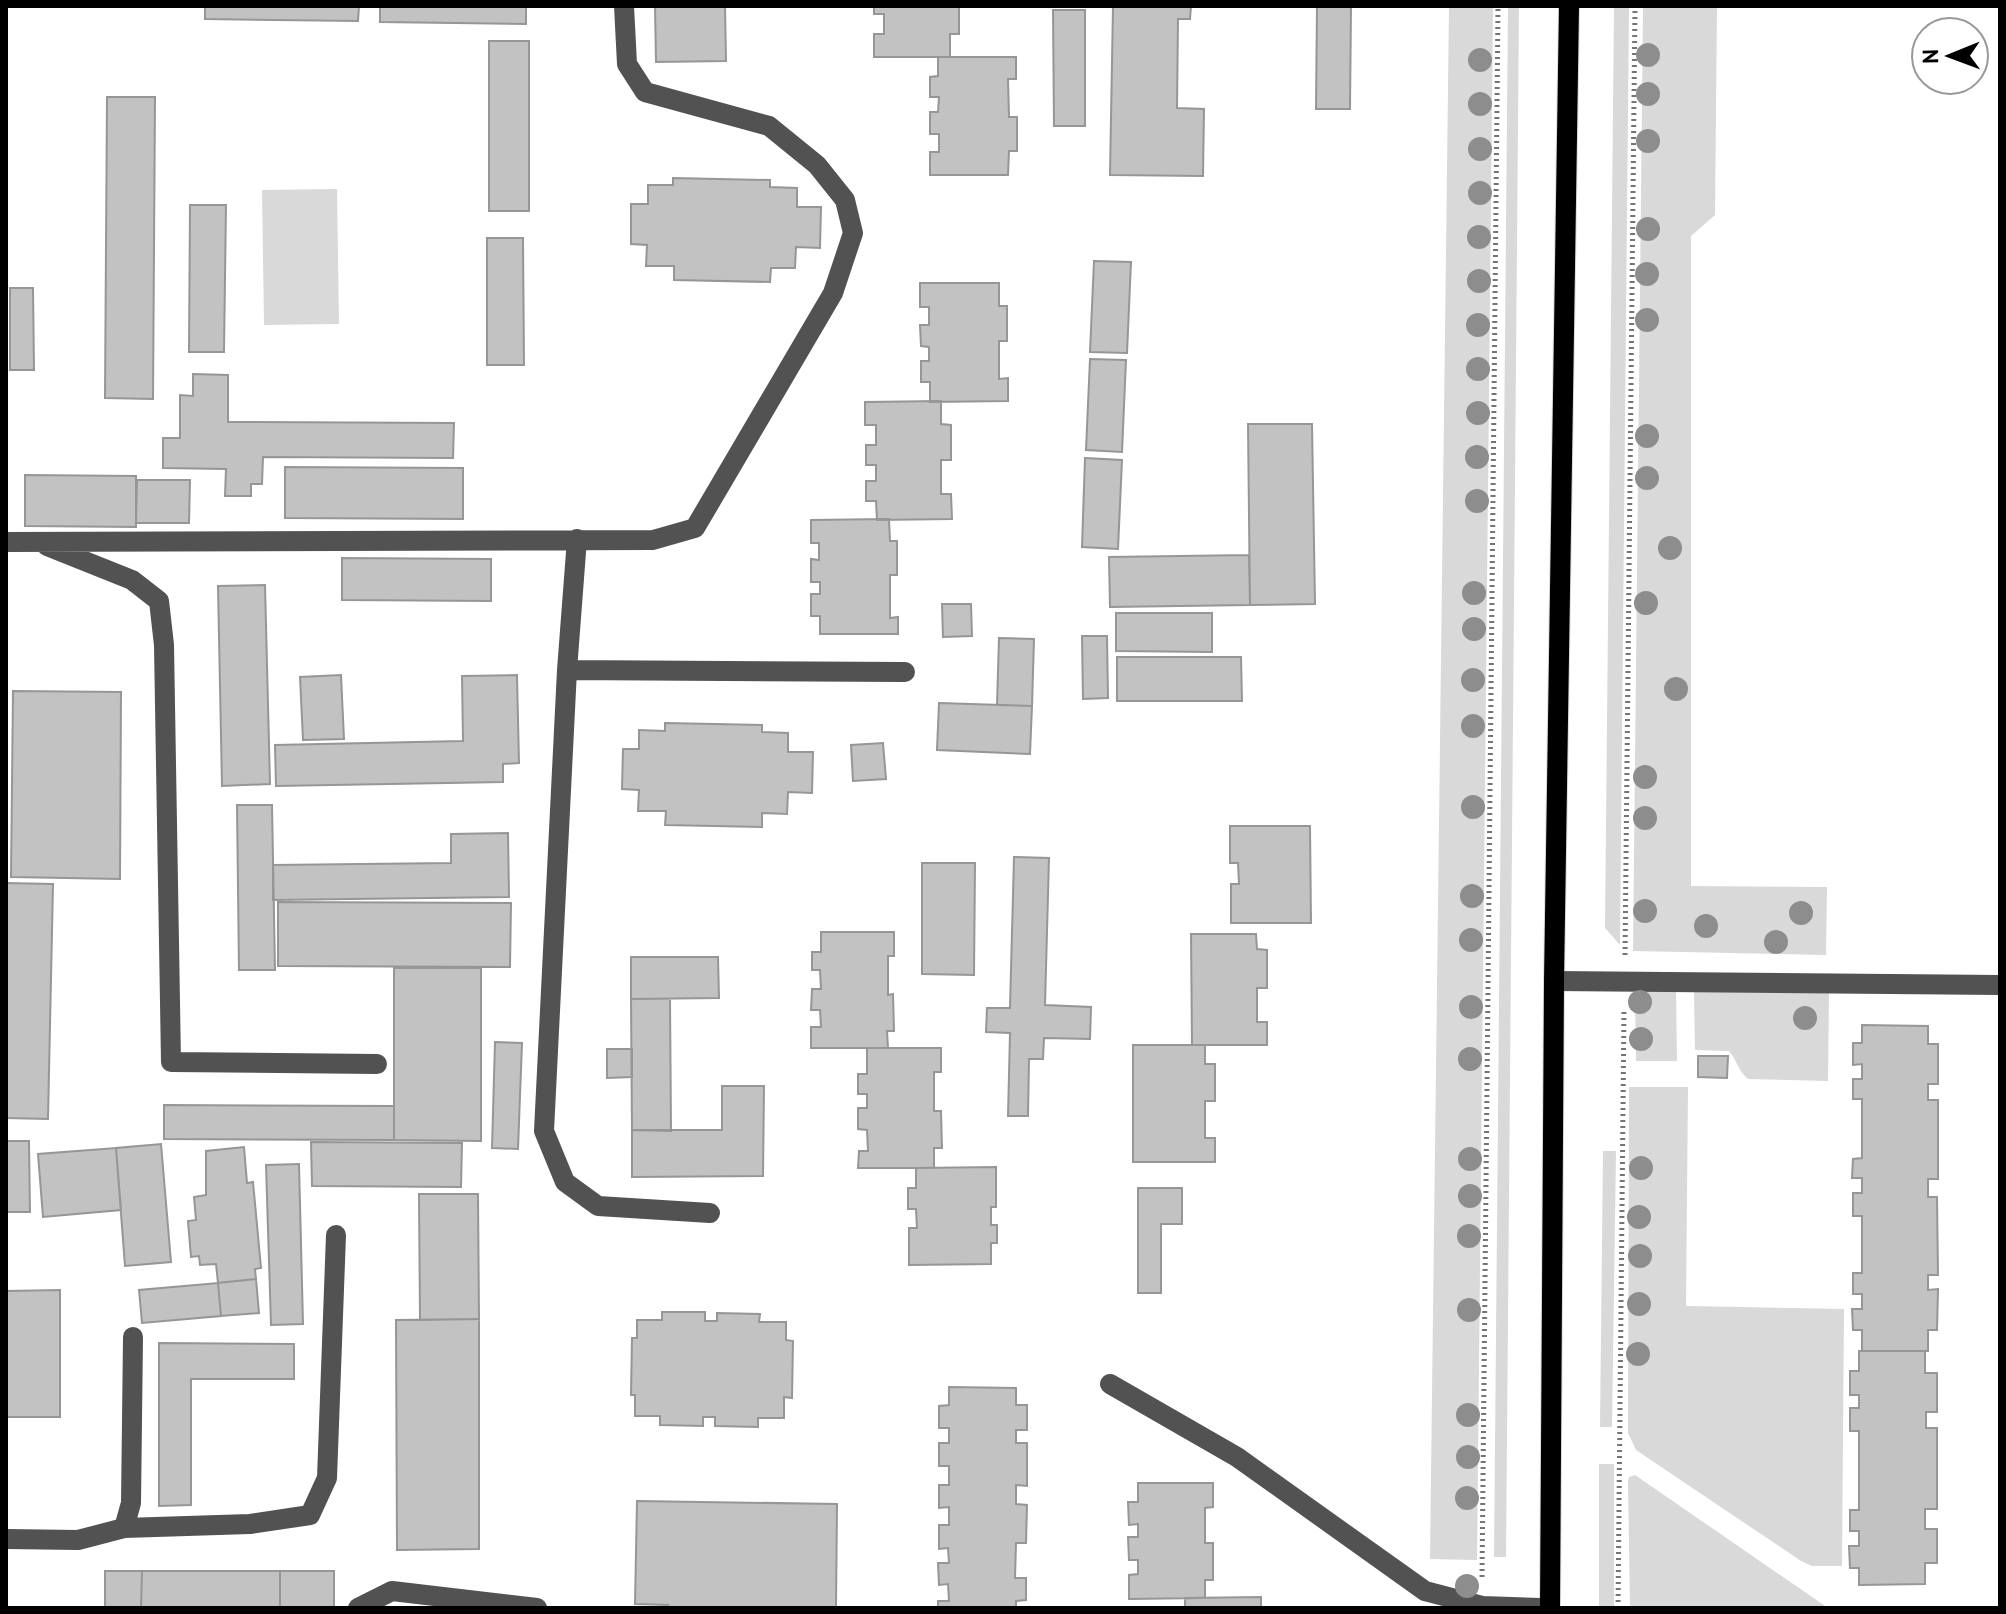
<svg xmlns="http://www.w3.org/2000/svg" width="2006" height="1614" font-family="'PT Sans',sans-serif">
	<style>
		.green { fill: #d9d9d9 }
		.building { fill: #c2c2c2; stroke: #969696; stroke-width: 2 }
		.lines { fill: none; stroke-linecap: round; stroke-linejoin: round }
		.major-casing { stroke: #dbdbdb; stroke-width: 22 }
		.path { stroke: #747474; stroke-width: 5; stroke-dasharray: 2 4; stroke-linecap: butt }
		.minor { stroke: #525252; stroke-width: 20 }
		.major { stroke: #000; stroke-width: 20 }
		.tree { fill: #8d8d8d }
	</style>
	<rect width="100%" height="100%" fill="#fff"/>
	<path class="green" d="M1449,6H1493L1477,1560L1430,1559Z
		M1508,6H1519L1506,1557H1494Z
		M1614,6H1629L1620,945L1605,928Z
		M1643,6H1717L1715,215L1691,236V886L1827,887L1826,955L1633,951Z
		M337,189L339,324L264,325L262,190Z
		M1676,989L1677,1061H1636L1635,990Z
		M1694,991L1829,992L1828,1081L1748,1079C1738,1071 1737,1060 1729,1051L1695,1050Z
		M1629,1087H1688L1686,1306L1844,1309L1842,1566H1812L1801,1561L1636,1450L1628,1433Z
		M1603,1151H1616L1612,1427H1600Z
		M1599,1464H1614V1608H1599Z
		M1635,1475L1828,1608H1630L1628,1481L1629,1477Z"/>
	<path class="building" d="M205,6H359L358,21L205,19Z
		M380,6H526V24L380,22Z
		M655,6H725L726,61L656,62Z
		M874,6H959V34H950V57H874V34H884V14H874Z
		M1113,6H1191L1190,19H1178L1177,108L1204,109L1203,176L1110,175Z
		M1317,6H1351L1350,109H1316Z
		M1053,10H1085V126H1054Z
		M489,41H529V211H489Z
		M938,57H1016V79H1008L1009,117H1017V151H1009L1008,175H930V152H939V134H930V112H938L939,97H930V77L938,76Z
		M107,97H155L153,399L105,398Z
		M673,178L770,180V187L797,188V207H821L820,248L796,247L795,268H771L770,282L674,280V266H646L647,245L631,244V204H648V185H673Z
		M190,205H226L224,352H189Z
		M487,238H523L524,365H487Z
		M1094,261L1131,262L1127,353L1090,352Z
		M920,283H999V306H1007V341H999V379L1008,378V401L930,402V382H921V361H929V347L921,346L920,325H929V307H920Z
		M10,288H33L34,370H10Z
		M1090,359L1126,360L1122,452L1086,450Z
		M193,374L228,375V422L454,423L453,458L263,457L262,484H251V496H225L226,469L163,468V438H180V395L193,396Z
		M941,401V424L951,425V460H941V494H951L952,519L877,520L876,501H866V481H876V465H866V445H876V425H865V402Z
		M1248,424H1312L1315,604L1250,605Z
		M1085,458L1122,460L1118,549L1082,547Z
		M285,467L463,468V519L285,518Z
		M25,475L136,476V527L25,526Z
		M137,480H190L189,523H136Z
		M889,519L890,541H897V575H890V618L898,617V634H820V616H811V594H820V582H811V559L819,560V543H811V520Z
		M1249,555L1250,605L1110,607L1109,557Z
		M342,558L491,559V601L342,600Z
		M265,585L270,784L222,786L218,586Z
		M942,604H971L972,636L943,637Z
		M1116,613H1212V652L1116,651Z
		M1082,636H1107L1108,698L1083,699Z
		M999,638L1034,639L1032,706L997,705Z
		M1117,657H1241L1242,701H1117Z
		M341,675L344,739L303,740L300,677Z
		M517,675L519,763L503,764V782L276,786L275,745L463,741L462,676Z
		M13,691L121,692L120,879L11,877Z
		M939,703L1032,706L1030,754L937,750Z
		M665,723L762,725V732L788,733V752H813L812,793L788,792L787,814L762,813V827L665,825L666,811H638L639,790L622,789L623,749H639V730L665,731Z
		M883,743L886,779L853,781L851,745Z
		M237,805H272L275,970H239Z
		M1230,826H1310L1311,923H1231V884H1239L1238,863H1230Z
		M508,833L509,897L273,900V865L451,863V834Z
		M1014,857L1049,858L1045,1005L1091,1007L1090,1039L1044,1038L1043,1059H1029L1028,1116H1008L1010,1033L986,1032L987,1008H1010Z
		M922,863H975L974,975L922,974Z
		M6,883L53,884L48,1119L6,1118Z
		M278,902L511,903L510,967L278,966Z
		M821,932H894V956H888V995L893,994L894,1031H887L888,1048H811V1027H821L820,1010H811L812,989H821L820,970H812V952H821Z
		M1191,934H1256L1257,949L1267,950V988H1257V1022H1267V1045H1192Z
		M631,957H718L719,998L631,999Z
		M394,968H481V1141L394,1140Z
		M631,999H670L671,1131L632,1130Z
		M1862,1025L1928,1026V1044H1938V1084H1928V1100H1938V1179H1928V1197H1937L1938,1275H1928V1290L1938,1289L1937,1330H1928V1351H1862V1330H1853L1852,1309H1862V1294H1853V1273H1862V1216H1853V1193H1862V1178H1852L1853,1159L1862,1158V1099H1853V1079H1862V1064L1853,1065V1043H1862Z
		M495,1042L522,1043L518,1149L492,1148Z
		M1133,1045H1205V1064H1215V1101H1205V1138H1215V1162H1133Z
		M867,1048H941V1072H934V1111H941L942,1148H934V1168H858L859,1151H868L867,1130L858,1129V1108H867V1094H858V1074H867Z
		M607,1049H632V1077L607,1078Z
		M1698,1056H1728L1727,1078L1698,1077Z
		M722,1086H764L763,1176L632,1177V1130H722Z
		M164,1105L394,1106V1140L164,1139Z
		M6,1141H29L30,1212H6Z
		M311,1142L462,1143L461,1187L312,1186Z
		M161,1144L171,1262L125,1266L116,1148Z
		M244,1147L247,1183L253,1182L261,1268L255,1269L256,1279L218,1283L216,1264L200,1265L199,1256L191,1257L188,1221L196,1220L194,1197L206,1195V1151Z
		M116,1148L121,1210L43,1217L38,1154Z
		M299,1164L303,1324L271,1325L266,1165Z
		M996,1167V1207H991V1225H997V1243H991V1264L909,1265V1228H917L916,1209H908V1188H916V1168Z
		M1138,1188H1182V1224H1161V1293H1138Z
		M419,1194H478L479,1319L420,1320Z
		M256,1279L259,1313L221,1316L218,1283Z
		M218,1283L221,1316L142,1323L139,1290Z
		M60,1290V1417H6V1291Z
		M662,1312H705V1321H717V1313L760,1314L759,1322H786V1340L793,1341L792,1398L784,1397V1418H758V1427L715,1426V1417H703V1426L660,1425V1416H635V1395H631L632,1338H637V1320H662Z
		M479,1319V1549L397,1550L396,1320Z
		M159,1343L294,1344V1379H191V1505L159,1506Z
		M1859,1351H1925V1373H1937V1412H1926V1428H1937V1509H1925V1529H1937V1563H1925V1584L1859,1585V1568H1850L1849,1546H1859V1531H1850V1510H1859V1431H1850V1408H1859V1395H1850V1371H1859Z
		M949,1387L1016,1388V1405H1027V1430H1016V1443H1027V1486L1016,1485V1504L1027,1505L1026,1543H1016L1015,1578H1026V1600L1016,1601V1608H938V1601H949L948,1584L939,1585L938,1563H949L948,1548L939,1549V1525H949V1507L939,1508V1485H949V1466H939V1443H949V1428H939V1406L949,1405Z
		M1138,1483H1213V1507L1205,1508V1543H1213V1580H1205V1598L1129,1599V1575L1138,1574V1560H1129L1128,1537H1138V1524L1129,1525L1128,1502H1138Z
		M637,1501L837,1504L836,1608H668V1605L635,1604Z
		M105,1571H142L141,1608H105Z
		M142,1571H280V1608H141Z
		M280,1571H334V1608H280Z
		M1261,1597V1608H1185V1598Z"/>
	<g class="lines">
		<g class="major-casing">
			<path id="major" d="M1550,1608L1554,981L1569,6"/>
		</g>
		<path class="path" d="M1625,955L1635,6
			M1482,1577L1498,6
			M1618,1608L1624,1009"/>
		<path class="minor" d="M577,539L567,670L544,1131L565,1182L598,1206L710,1213
			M6,542L653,540L695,528L833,293L853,233L845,200L817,165L769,126L645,92L627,64L624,6
			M47,546L132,580L159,601L164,645L171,1062L377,1064
			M567,670L905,672
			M1554,981L2000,985
			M1110,1384L1237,1457L1425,1591L1482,1606L1541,1608
			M124,1528L250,1524L310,1515L327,1478L336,1235
			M6,1539L78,1540L124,1528L131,1503L133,1337
			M358,1608L392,1591L537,1608"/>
		<use href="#major" class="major"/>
	</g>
	<g class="tree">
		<circle cx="1648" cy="55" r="12"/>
		<circle cx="1480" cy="60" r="12"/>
		<circle cx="1648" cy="94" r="12"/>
		<circle cx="1480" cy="104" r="12"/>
		<circle cx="1648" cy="141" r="12"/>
		<circle cx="1480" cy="149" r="12"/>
		<circle cx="1480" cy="193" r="12"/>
		<circle cx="1648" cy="229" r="12"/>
		<circle cx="1479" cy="237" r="12"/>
		<circle cx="1647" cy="274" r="12"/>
		<circle cx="1479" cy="281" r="12"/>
		<circle cx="1647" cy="320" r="12"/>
		<circle cx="1478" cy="325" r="12"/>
		<circle cx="1478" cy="369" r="12"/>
		<circle cx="1478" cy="413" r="12"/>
		<circle cx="1647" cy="436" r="12"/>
		<circle cx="1477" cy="457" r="12"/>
		<circle cx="1647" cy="478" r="12"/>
		<circle cx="1477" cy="501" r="12"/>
		<circle cx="1670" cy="548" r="12"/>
		<circle cx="1474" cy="593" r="12"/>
		<circle cx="1646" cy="603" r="12"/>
		<circle cx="1474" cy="629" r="12"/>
		<circle cx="1473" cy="680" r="12"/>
		<circle cx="1676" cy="689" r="12"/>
		<circle cx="1473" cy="726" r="12"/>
		<circle cx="1645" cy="777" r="12"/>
		<circle cx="1473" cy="807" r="12"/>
		<circle cx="1645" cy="818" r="12"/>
		<circle cx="1472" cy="896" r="12"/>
		<circle cx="1645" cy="911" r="12"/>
		<circle cx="1801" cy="913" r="12"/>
		<circle cx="1706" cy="926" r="12"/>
		<circle cx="1471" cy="940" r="12"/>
		<circle cx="1776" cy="942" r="12"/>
		<circle cx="1640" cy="1002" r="12"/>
		<circle cx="1471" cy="1007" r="12"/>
		<circle cx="1805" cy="1018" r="12"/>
		<circle cx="1641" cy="1039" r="12"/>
		<circle cx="1470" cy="1059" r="12"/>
		<circle cx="1470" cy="1159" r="12"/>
		<circle cx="1641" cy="1168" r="12"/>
		<circle cx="1470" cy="1196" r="12"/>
		<circle cx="1639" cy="1217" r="12"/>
		<circle cx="1469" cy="1236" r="12"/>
		<circle cx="1640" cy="1256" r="12"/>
		<circle cx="1639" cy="1304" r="12"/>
		<circle cx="1469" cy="1310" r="12"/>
		<circle cx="1638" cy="1354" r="12"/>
		<circle cx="1468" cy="1415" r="12"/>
		<circle cx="1468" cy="1457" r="12"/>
		<circle cx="1467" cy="1498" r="12"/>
		<circle cx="1467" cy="1586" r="12"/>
	</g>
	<rect width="2006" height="1614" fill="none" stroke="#000000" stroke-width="16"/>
	<g transform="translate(1950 56) rotate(269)"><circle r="38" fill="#ffffff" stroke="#999999" stroke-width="2"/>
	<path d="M0-6L14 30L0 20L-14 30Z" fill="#000000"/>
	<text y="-12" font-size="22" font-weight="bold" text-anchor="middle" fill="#000000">N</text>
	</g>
</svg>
